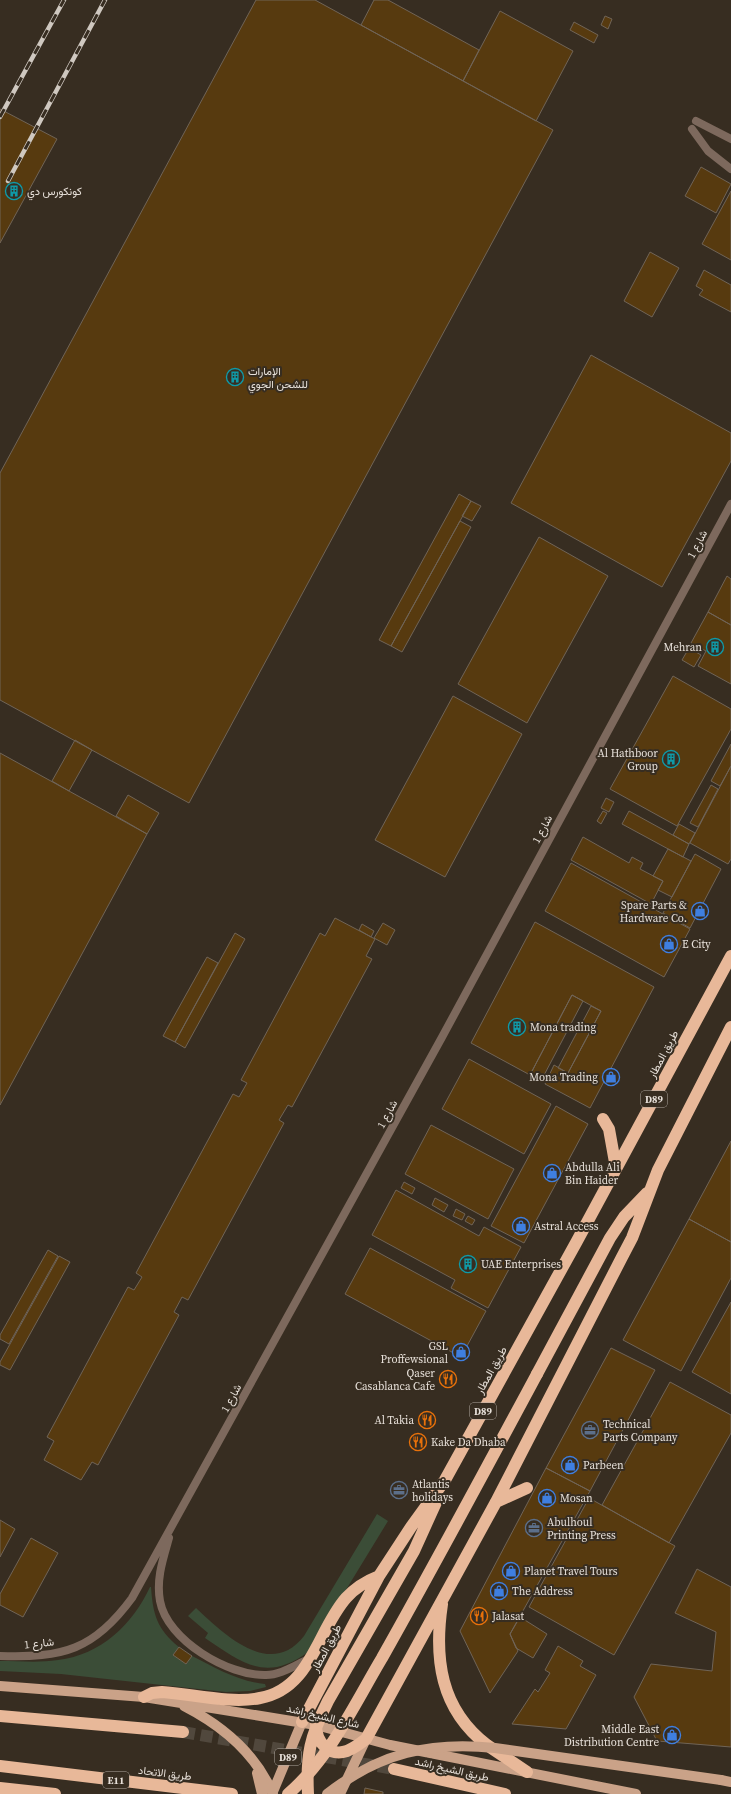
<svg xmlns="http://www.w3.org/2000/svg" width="731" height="1794" font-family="'Source Serif 4',Vazirmatn,serif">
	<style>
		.green { fill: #3b4d37 }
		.building { fill: #573a0f; stroke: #706457 }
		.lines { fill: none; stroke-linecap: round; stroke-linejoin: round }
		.highway-tunnel { stroke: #51483d; stroke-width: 12; stroke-dasharray: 12 6; stroke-linecap: butt }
		.street { stroke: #7d695d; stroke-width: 8 }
		.primary { stroke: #caa288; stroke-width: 10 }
		.highway { stroke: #e8b899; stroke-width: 12 }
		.rail-casing { stroke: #cfc8c0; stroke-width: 4.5 }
		.rail { stroke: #372d21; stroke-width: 3; stroke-dasharray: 9; stroke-linecap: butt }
		.primary-bridge { stroke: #caa288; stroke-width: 10 }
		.highway-bridge { stroke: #e8b899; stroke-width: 12 }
		.labels { text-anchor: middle; stroke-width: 4; stroke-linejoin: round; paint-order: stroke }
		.shield { fill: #372d21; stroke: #b2aaa2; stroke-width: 1 }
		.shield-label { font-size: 10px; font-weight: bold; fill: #e7e0d9 }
		.poi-label { font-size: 11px; fill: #e7e0d9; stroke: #372d21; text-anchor: start }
		.street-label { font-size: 11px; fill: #e7e0d9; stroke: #372d21 }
	</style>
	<rect width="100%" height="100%" fill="#372d21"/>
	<path class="green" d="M377,1514L388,1521L308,1652C266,1683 242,1663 205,1638L208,1633L188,1616L196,1608C223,1633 270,1680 304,1636Z
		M150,1587H151C153,1615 157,1629 179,1647L173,1655L186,1664L192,1656C216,1668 237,1681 265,1684L266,1687L250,1691L226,1692L61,1674L0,1671V1661C19,1661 39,1663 58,1660C101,1655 133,1624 150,1587Z"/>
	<path class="building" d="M256,0H315L553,130L189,803L0,700V473Z
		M374,0H388L479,50L463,81L361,25Z
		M500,11L573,51L536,121L463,81Z
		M605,16L612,19L608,29L601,25Z
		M574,22L598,35L594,43L570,30Z
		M0,109L57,139L0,243Z
		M701,167L731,184L716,213L685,196Z
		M731,191V260L702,244Z
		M650,252L679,268L652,317L624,301Z
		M704,270L731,285V312L699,295L703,290L696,286Z
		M591,355L731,433V461L662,587L511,503Z
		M459,494L471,501L391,646L379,640Z
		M471,501L481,506L472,521L462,516Z
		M460,521L471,527L402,652L391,646Z
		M539,537L608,576L527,723L458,684Z
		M727,576L731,579V625L708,612Z
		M708,612L731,625V684L698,666L706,651L691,643Z
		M689,648L701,655L694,667L682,660Z
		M673,676L731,709V729L677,826L610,789Z
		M453,696L522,734L445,877L375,840Z
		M75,740L92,750L69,791L52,781Z
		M731,744V766L720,786L711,781Z
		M0,753L147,834L0,1105Z
		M731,766V859L728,864L690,843Z
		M711,785L718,789L698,827L690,823Z
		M128,795L159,813L147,834L116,816Z
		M606,798L614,802L609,812L601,808Z
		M603,811L607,813L601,824L597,821Z
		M629,811L689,844L683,857L622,824Z
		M679,824L695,833L689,844L673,835Z
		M583,837L629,863L632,857L643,863L640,869L663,881L651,904L571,860Z
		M668,849L691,861L672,897L658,890L663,881L653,876Z
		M695,854L721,869L690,928L663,913Z
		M571,863L690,929L664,977L545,911Z
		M335,918L375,939L366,956L372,959L292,1107L288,1105L279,1120L284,1123L188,1300L182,1297L174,1312L179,1315L98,1465L92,1462L81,1480L44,1460L54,1441L47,1437L128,1287L134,1290L142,1277L136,1273L233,1094L239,1097L247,1083L241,1080L320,933L325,936Z
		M535,922L654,987L590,1108L545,1084L554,1065L568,1073L601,1011L572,995L530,1075L471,1043Z
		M383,923L395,930L387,945L374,938Z
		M362,924L374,931L371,937L359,930Z
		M235,933L245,939L185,1048L175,1042Z
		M207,957L218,963L175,1042L163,1036Z
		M572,995L583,1001L542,1079L531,1073Z
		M591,1006L601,1011L568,1073L558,1068Z
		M469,1059L551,1104L524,1154L442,1109Z
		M556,1106L588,1124L524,1243L491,1226Z
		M431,1125L514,1169L488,1219L405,1174Z
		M731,1141V1242L689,1219Z
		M404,1182L415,1188L412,1194L401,1188Z
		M396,1190L479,1236L484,1227L521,1247L488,1308L451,1288L455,1280L372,1235Z
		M435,1198L448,1205L444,1212L432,1205Z
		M456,1209L465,1214L462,1220L453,1216Z
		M468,1216L475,1220L472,1225L465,1221Z
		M689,1219L731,1242V1278L681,1371L623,1340Z
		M370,1248L486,1311L461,1357L345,1294Z
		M48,1250L58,1256L9,1344L0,1339V1335Z
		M59,1256L70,1262L10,1370L0,1365V1362Z
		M731,1302V1394L692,1372Z
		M611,1348L655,1370L590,1491L546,1468Z
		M670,1382L731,1415V1433L669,1543L602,1505Z
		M546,1468L590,1491L510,1634L518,1651L490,1693L460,1631Z
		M589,1498L675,1546L614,1655L529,1607Z
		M0,1520L15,1529L0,1557Z
		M31,1538L58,1553L23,1617L0,1605V1594Z
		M697,1569L731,1587V1747L657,1741L634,1697L651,1664L712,1671L716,1632L675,1613Z
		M520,1617L547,1634L533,1658L516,1648L510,1634Z
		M558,1646L583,1661L580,1666L596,1675L566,1729L512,1724L535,1689L538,1692L550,1673L545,1670Z
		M179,1647L192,1656L186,1664L173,1655Z
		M365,1788L383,1792V1794H364Z"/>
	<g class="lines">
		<path class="highway-tunnel" d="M183,1732L394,1769"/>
		<path class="street" d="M696,121L731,139
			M692,129L708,151L731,169
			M169,1538C163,1559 156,1579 160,1601C167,1640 228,1676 266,1675C281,1675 295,1665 309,1659
			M0,1656C63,1658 94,1650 132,1598L441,1039L731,504"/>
		<path class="primary" d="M0,1686L144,1697L316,1725L390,1745L636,1794
			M184,1706C223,1726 256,1754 273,1794
			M257,1773L262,1794
			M721,1780L731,1782
			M272,1794L302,1722
			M340,1794L366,1739"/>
		<path class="highway" d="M603,1119L609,1129L616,1168
			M537,1374L610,1238L624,1217L647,1193
			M496,1502L527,1488
			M442,1604C434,1658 440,1709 487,1745C500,1754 514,1763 527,1772
			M144,1697L152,1693L162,1692C192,1694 231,1704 260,1698C311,1689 317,1631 346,1598C356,1587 366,1581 379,1576
			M0,1716L183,1732
			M302,1722L379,1576L411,1527L445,1480L577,1241L731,956
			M316,1725C316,1742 329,1757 347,1751C354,1748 361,1743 366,1739L496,1502L621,1259L632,1238L658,1170L731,1027
			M0,1766L232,1794
			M394,1769L505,1794
			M0,1788L55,1794
			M308,1794C306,1754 310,1737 328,1701L414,1551L438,1498"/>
		<g class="rail-casing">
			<path id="rail" d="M0,117L64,0
				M8,181L105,0"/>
		</g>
		<use href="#rail" class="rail"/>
		<path class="primary-bridge" d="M327,1794C379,1753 431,1741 495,1748L721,1780"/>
		<path class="highway-bridge" d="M288,1794C330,1758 354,1705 382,1658C435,1564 486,1469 537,1374"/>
	</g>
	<defs>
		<g id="building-ring" transform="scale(0.9)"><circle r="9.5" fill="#372d21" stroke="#0f9aa8" stroke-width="1.5"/><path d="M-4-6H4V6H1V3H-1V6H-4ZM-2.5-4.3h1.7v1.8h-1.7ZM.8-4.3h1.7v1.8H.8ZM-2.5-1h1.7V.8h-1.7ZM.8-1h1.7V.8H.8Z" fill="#0f9aa8"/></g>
		<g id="shop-ring" transform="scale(0.9)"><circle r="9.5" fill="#372d21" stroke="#3f7fe0" stroke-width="1.5"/><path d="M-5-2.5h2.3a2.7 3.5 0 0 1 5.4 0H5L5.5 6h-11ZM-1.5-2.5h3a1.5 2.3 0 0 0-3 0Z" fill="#3f7fe0"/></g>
		<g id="restaurant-ring" transform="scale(0.9)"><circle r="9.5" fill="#372d21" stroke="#e8710a" stroke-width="1.5"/><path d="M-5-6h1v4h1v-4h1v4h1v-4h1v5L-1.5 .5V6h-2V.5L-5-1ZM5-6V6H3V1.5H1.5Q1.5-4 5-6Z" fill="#e8710a"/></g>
		<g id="office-ring" transform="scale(0.9)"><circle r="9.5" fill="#372d21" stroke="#5c6f8a" stroke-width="1.5"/><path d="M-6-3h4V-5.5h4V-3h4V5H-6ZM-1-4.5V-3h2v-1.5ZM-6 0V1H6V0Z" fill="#5c6f8a"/></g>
	</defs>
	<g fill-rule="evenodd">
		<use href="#building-ring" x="14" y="191"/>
		<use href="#building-ring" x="235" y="377"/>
		<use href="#building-ring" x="715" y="647"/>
		<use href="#building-ring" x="671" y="759"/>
		<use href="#shop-ring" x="700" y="911"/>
		<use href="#shop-ring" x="669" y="944"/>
		<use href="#building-ring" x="517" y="1027"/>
		<use href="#shop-ring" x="611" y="1077"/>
		<use href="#shop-ring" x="552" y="1173"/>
		<use href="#shop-ring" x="521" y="1226"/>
		<use href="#building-ring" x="468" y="1264"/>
		<use href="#shop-ring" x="461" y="1352"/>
		<use href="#restaurant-ring" x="448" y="1379"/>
		<use href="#restaurant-ring" x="427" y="1420"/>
		<use href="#office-ring" x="590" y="1430"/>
		<use href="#restaurant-ring" x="418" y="1442"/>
		<use href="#shop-ring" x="570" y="1465"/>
		<use href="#office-ring" x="399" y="1490"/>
		<use href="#shop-ring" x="547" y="1498"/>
		<use href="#office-ring" x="534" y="1528"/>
		<use href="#shop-ring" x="511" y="1571"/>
		<use href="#shop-ring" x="499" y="1591"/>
		<use href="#restaurant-ring" x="479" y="1616"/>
		<use href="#shop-ring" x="672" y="1735"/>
	</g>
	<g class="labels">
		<g class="shield">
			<rect x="641" y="1091" width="26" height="16" rx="3"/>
			<rect x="470" y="1403" width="26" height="16" rx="3"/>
			<rect x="275" y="1749" width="26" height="16" rx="3"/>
			<rect x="103" y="1772" width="26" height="16" rx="3"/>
		</g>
		<g class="shield-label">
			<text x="654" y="1103">D89</text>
			<text x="483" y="1415">D89</text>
			<text x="288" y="1761">D89</text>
			<text x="116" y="1784">E11</text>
		</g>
		<g class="poi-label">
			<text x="27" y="195">كونكورس دي</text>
			<text x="248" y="375">الإمارات<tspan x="248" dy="13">للشحن الجوي</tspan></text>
			<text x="702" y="651" text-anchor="end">Mehran</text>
			<text x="658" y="757" text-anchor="end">Al Hathboor<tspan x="658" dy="13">Group</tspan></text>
			<text x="687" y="909" text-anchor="end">Spare Parts &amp;<tspan x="687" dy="13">Hardware Co.</tspan></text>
			<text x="682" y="948">E City</text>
			<text x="530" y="1031">Mona trading</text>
			<text x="598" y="1081" text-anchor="end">Mona Trading</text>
			<text x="565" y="1171">Abdulla Ali<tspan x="565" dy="13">Bin Haider</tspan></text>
			<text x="534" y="1230">Astral Access</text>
			<text x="481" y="1268">UAE Enterprises</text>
			<text x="448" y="1350" text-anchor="end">GSL<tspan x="448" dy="13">Proffewsional</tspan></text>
			<text x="435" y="1377" text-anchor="end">Qaser<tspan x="435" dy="13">Casablanca Cafe</tspan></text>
			<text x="414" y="1424" text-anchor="end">Al Takia</text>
			<text x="603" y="1428">Technical<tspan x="603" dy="13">Parts Company</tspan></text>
			<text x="431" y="1446">Kake Da Dhaba</text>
			<text x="583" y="1469">Parbeen</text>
			<text x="412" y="1488">Atlantis<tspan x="412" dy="13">holidays</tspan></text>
			<text x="560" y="1502">Mosan</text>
			<text x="547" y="1526">Abulhoul<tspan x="547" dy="13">Printing Press</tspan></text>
			<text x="524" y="1575">Planet Travel Tours</text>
			<text x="512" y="1595">The Address</text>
			<text x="492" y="1620">Jalasat</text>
			<text x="659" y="1733" text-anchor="end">Middle East<tspan x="659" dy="13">Distribution Centre</tspan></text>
		</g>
		<g class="street-label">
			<text transform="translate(697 544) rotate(-62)" y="4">شارع 1</text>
			<text transform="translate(542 829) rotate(-62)" y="4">شارع 1</text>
			<text transform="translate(663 1054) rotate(-62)" y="4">طريق المطار</text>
			<text transform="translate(387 1114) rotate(-61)" y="4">شارع 1</text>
			<text transform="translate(491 1370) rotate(-61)" y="4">طريق المطار</text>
			<text transform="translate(231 1398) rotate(-61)" y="4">شارع 1</text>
			<text transform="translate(39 1643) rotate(-6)" y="4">شارع 1</text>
			<text transform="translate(326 1648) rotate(-62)" y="4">طريق المطار</text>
			<text transform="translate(323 1716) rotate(13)" y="4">شارع الشيخ راشد</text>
			<text transform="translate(452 1769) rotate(13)" y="4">طريق الشيخ راشد</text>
			<text transform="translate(165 1773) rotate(7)" y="4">طريق الاتحاد</text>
		</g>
	</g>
</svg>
